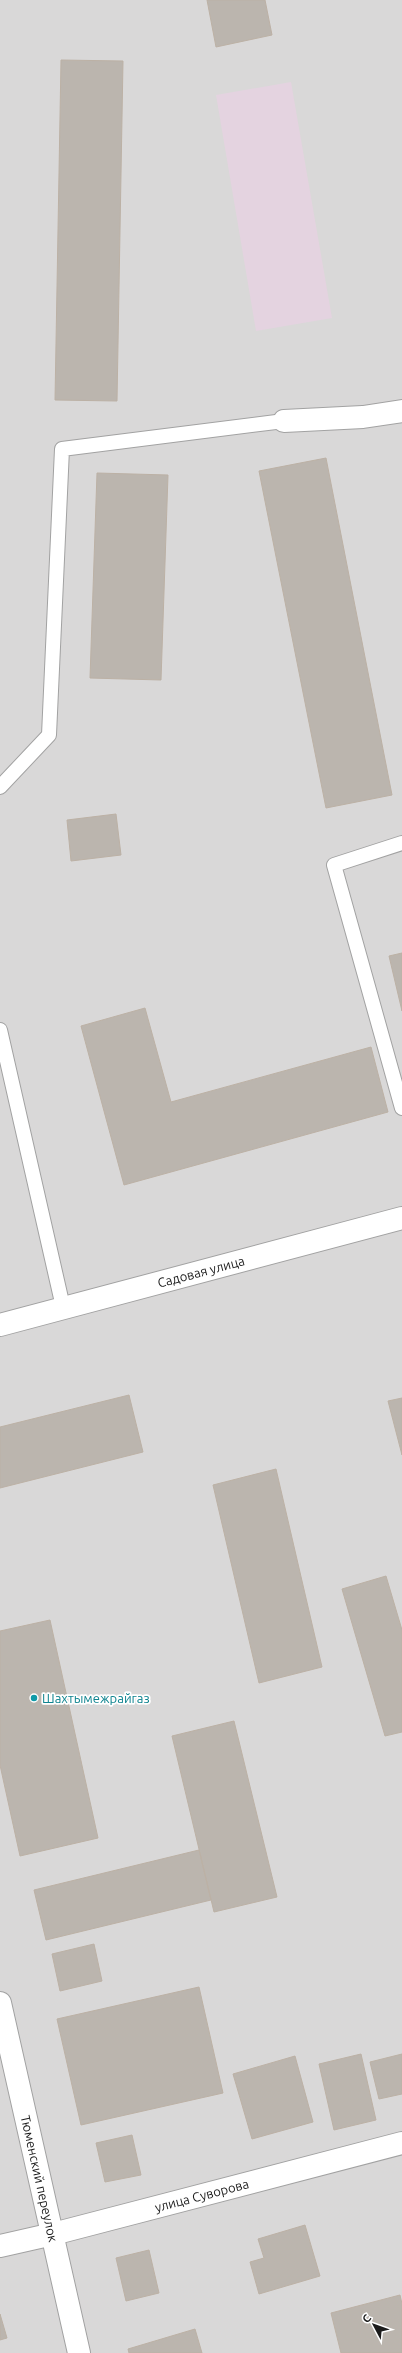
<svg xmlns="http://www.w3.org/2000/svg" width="402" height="2353" font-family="Ubuntu,sans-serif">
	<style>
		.residential { fill: #d9d8d8 }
		.industrial { fill: #e4d3e0 }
		.building { fill: #bbb5ae; stroke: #bcb1a5 }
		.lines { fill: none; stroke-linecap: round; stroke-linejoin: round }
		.service-casing { stroke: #a2a2a2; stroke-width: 16 }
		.minor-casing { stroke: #a2a2a2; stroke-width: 24 }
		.tertiary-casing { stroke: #a2a2a2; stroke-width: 24 }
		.service { stroke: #fff; stroke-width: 14 }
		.minor { stroke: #fff; stroke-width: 22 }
		.tertiary { stroke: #fff; stroke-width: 22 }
		.culture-dot { fill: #0f9aa8; stroke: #fff; stroke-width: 1.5 }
		.labels { text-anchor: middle; stroke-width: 3.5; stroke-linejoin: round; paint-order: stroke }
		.street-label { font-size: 13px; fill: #1b1b1b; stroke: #fff }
		.culture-label { font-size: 13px; fill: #0d838f; stroke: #fff; text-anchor: start }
	</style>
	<rect width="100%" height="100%" fill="#ebe9e1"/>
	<path class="residential" d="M0,0H402V2353H0Z"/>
	<path class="industrial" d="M291,82L332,318L256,331L216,95Z"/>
	<path class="building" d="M207,0H265L272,35L216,47Z
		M61,60L123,61L117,401L55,400Z
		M326,458L392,795L326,808L259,471Z
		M97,473L168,475L161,680L90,678Z
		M116,814L121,855L71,861L67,820Z
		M402,953V1011L389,956Z
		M145,1008L171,1102L371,1047L388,1112L124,1185L81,1026Z
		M129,1395L143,1452L0,1488V1427Z
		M402,1398V1455L388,1401Z
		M276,1469L322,1667L259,1683L213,1485Z
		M386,1576L402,1630V1732L385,1736L342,1589Z
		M50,1620L98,1838L20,1856L0,1765V1631Z
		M234,1721L277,1897L214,1912L172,1736Z
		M199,1850L211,1900L46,1940L34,1890Z
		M94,1944L102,1981L60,1991L52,1954Z
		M199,1987L223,2093L81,2125L57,2019Z
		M361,2054L376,2120L334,2130L319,2064Z
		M402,2054V2094L379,2099L370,2062Z
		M295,2056L313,2122L252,2139L233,2074Z
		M132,2135L141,2175L105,2182L96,2143Z
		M305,2225L320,2276L259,2294L250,2262L264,2258L258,2239Z
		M149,2250L159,2293L126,2301L116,2258Z
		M400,2295L402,2304V2353H341L331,2313Z
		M0,2314L7,2338L0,2340Z
		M195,2329L202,2353H129L128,2349Z"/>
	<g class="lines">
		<g class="service-casing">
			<path id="service" d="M0,787L49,735L62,449L284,421
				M402,843L334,865L402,1108
				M0,1030L63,1307"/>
		</g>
		<g class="minor-casing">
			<g id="minor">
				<path d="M284,421L363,417L402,411"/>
				<path id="s1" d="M0,2003L79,2353"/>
				<path id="s2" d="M0,2246L53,2234L402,2143"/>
			</g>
		</g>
		<g class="tertiary-casing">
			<g id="tertiary">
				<path id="s3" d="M0,1325L402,1218"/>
			</g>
		</g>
		<use href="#service" class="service"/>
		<use href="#minor" class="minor"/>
		<use href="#tertiary" class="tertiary"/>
	</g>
	<circle class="culture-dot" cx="34" cy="1698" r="4"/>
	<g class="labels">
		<g class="street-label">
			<text dy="5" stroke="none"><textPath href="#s3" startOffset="208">Садовая улица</textPath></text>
			<text dy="5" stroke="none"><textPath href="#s1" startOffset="180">Тюменский переулок</textPath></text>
			<text dy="5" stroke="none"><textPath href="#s2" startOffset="208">улица Суворова</textPath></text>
		</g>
		<g class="culture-label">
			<text x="42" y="1703">Шахтымежрайгаз</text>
		</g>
	</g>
	<g transform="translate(374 2325) rotate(311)" stroke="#ffffff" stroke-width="3" paint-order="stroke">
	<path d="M0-3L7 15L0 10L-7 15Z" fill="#1b1b1b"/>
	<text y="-6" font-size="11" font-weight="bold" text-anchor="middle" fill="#1b1b1b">С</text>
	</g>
</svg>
